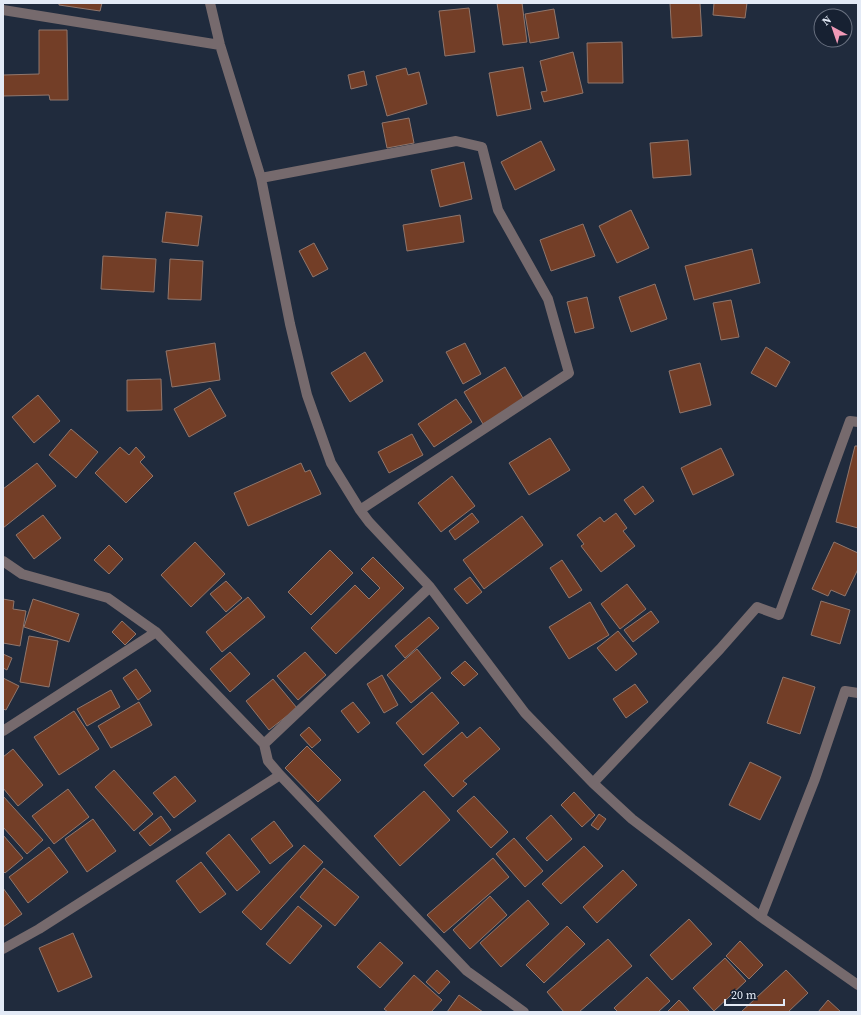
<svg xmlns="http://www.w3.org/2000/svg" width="861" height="1015" font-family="'Source Serif 4',serif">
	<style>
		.building { fill: #733e27; stroke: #90766c }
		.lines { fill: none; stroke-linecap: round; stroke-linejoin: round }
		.minor { stroke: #766a6d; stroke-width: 10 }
	</style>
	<rect width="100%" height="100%" fill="#202b3d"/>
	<path class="building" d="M59,3H102L100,11L59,5Z
		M497,3H522L527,42L503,45Z
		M670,3H700L702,36L672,38Z
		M714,3H747L745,18L713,15Z
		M469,8L475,52L445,56L439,11Z
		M554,9L559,38L530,43L525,14Z
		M39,30H67L68,100H50L49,95L3,96V75L39,74Z
		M622,42L623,83H588L587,43Z
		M573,52L583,93L544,102L541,92L547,91L540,61Z
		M523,67L531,109L497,116L489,73Z
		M406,68L408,75L419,72L427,104L387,116L376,76Z
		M364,71L367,85L351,89L348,75Z
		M409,118L414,143L387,148L382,123Z
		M688,140L691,175L653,178L650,143Z
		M541,141L555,170L515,190L501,162Z
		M464,162L472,199L440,207L431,170Z
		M631,210L649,248L617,263L599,226Z
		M166,212L202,216L198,246L162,242Z
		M460,215L464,242L407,251L403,225Z
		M583,224L595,256L551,271L540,240Z
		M314,243L328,269L313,277L299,251Z
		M752,249L760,283L694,300L685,266Z
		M103,256L156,259L154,292L101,289Z
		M170,259L203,261L201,300L168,299Z
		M655,284L667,319L631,332L619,297Z
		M587,297L594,328L575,333L567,302Z
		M731,300L739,337L721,340L713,303Z
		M215,343L220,380L172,387L166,351Z
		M465,343L481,374L463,384L446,352Z
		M766,347L790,362L776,387L751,373Z
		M365,352L383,381L350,402L331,373Z
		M700,363L711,405L680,413L669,371Z
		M505,367L524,400L483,424L464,392Z
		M161,379L162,410L127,411V380Z
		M210,388L226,416L189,437L174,409Z
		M38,395L60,421L34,443L12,417Z
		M456,399L472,422L434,447L418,424Z
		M71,429L98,452L76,478L49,455Z
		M412,434L423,455L389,473L378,452Z
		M550,438L570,470L529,495L509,463Z
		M855,446H858V528L836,522Z
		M120,447L129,455L136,447L145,457L140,462L153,476L126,503L95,473Z
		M721,448L734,475L693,495L681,468Z
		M37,463L56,486L3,528V489Z
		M301,463L305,472L310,470L321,494L248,526L234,493Z
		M452,476L475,506L441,532L418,503Z
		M643,486L654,501L635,515L624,500Z
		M472,513L479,522L455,540L449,531Z
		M616,513L627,528L623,531L635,546L601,572L581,546L584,544L577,535L600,517L604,522Z
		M43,515L61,538L34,559L16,535Z
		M522,516L543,545L484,589L463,560Z
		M195,542L225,574L191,607L161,575Z
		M834,542L858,553V569L845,596L831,590L828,596L812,589Z
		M109,545L123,559L109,574L94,560Z
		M330,550L353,573L311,615L288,592Z
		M373,557L404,588L336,654L311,628L355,585L369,599L380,588L361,569Z
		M562,560L582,590L569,598L550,568Z
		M470,577L482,592L467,604L454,589Z
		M226,581L242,598L226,612L210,594Z
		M627,584L646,609L620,629L601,604Z
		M248,597L265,617L222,652L206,632Z
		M3,599L14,601L13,609L26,611L20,646L3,643Z
		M33,599L79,614L69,642L24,627Z
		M821,601L850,610L840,644L811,635Z
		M590,602L609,635L569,659L549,627Z
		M651,611L659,622L633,642L624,630Z
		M429,617L439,628L405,658L395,646Z
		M122,621L136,634L125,645L112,632Z
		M618,631L637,654L616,671L597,648Z
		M29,636L58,641L49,687L20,682Z
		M417,649L441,678L411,703L387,675Z
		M230,652L250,674L230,692L210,669Z
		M305,652L326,675L298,700L277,676Z
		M3,654L12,658L7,670L3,668Z
		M465,661L478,674L464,686L451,673Z
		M136,669L151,691L138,700L123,678Z
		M382,675L398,705L384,713L367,684Z
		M783,677L815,687L800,734L767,723Z
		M3,678L19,686L6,710L3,709Z
		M273,679L297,708L269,730L246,701Z
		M635,684L648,702L626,718L613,699Z
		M111,690L120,707L87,726L77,709Z
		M432,692L459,723L423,755L396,723Z
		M139,702L152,725L111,748L98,726Z
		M353,702L370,723L358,733L341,711Z
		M74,711L99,749L59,775L34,737Z
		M309,727L321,740L312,748L300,735Z
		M480,727L500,749L463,781L467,784L453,797L424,765L462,732L467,738Z
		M307,746L341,780L318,802L285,768Z
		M13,749L43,785L18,806L3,788V757Z
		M750,762L781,777L760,820L729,805Z
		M114,770L153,814L134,831L95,787Z
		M175,776L196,801L174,818L153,793Z
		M68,789L89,817L54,844L32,816Z
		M424,791L450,820L400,866L374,836Z
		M574,792L595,815L582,827L561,805Z
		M3,796L43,840L27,854L3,827Z
		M474,796L508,832L491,848L457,811Z
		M599,814L606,819L598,830L591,825Z
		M551,815L572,839L547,861L526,838Z
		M161,816L171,830L150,846L139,833Z
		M93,819L116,851L87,872L65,839Z
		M274,821L293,846L270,864L251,839Z
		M229,834L260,872L237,891L206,853Z
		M3,835L23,858L5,873L3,871Z
		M514,838L543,871L525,887L496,854Z
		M304,845L323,862L261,930L242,912Z
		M584,846L603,866L561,904L542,884Z
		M49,847L68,872L28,903L9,877Z
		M493,858L509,877L444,933L427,915Z
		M201,862L226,894L200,913L176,881Z
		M324,868L359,897L335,926L300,897Z
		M623,870L637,885L597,923L583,907Z
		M3,888L22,914L3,927Z
		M490,896L507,915L470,949L453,930Z
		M528,900L549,924L501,967L480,943Z
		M298,906L322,926L290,964L266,944Z
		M689,919L712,944L672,980L650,955Z
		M567,926L585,944L544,983L526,965Z
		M73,933L92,977L58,992L39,948Z
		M608,939L632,966L579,1012H564L547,992Z
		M740,941L763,965L749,979L726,956Z
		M380,942L403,963L380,988L357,967Z
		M725,958L746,981L714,1011L693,988Z
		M437,970L450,982L439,994L426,982Z
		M786,970L808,993L788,1012H741Z
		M414,975L442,1000L431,1012H388L384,1009Z
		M647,977L670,1001L658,1012H618L614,1008Z
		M459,995L483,1012H447Z
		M679,1000L690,1012H667Z
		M828,1000L841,1012H818Z"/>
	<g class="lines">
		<path class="minor" d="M210,3L220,45L261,178L290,324L307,395L331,463L360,510L369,522L430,587L525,713L593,783L632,819L761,917L858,985
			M3,10L220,45
			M261,178L456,141L482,147L498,210L548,299L569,373L360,510
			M3,561L22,574L108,598L156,632L264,744
			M430,587L264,744L268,761L280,775L467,971L524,1012
			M3,731L156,632
			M593,783L720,649L757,607L779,615L850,421L858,422
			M761,917L815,779L845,691L858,693
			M3,949L39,929L280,775"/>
	</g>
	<rect width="861" height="1015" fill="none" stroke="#e3eaf6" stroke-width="8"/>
	<g transform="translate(833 28) rotate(320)"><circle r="19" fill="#172132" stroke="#697180"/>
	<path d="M0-3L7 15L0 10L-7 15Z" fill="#f09ab7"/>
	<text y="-6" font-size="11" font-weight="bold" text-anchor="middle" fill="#e3eaf6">N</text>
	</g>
	<path d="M725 999v6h59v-6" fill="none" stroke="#e3eaf6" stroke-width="2"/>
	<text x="731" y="999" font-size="12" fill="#e3eaf6" stroke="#172132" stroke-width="3" paint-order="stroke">20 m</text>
</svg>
